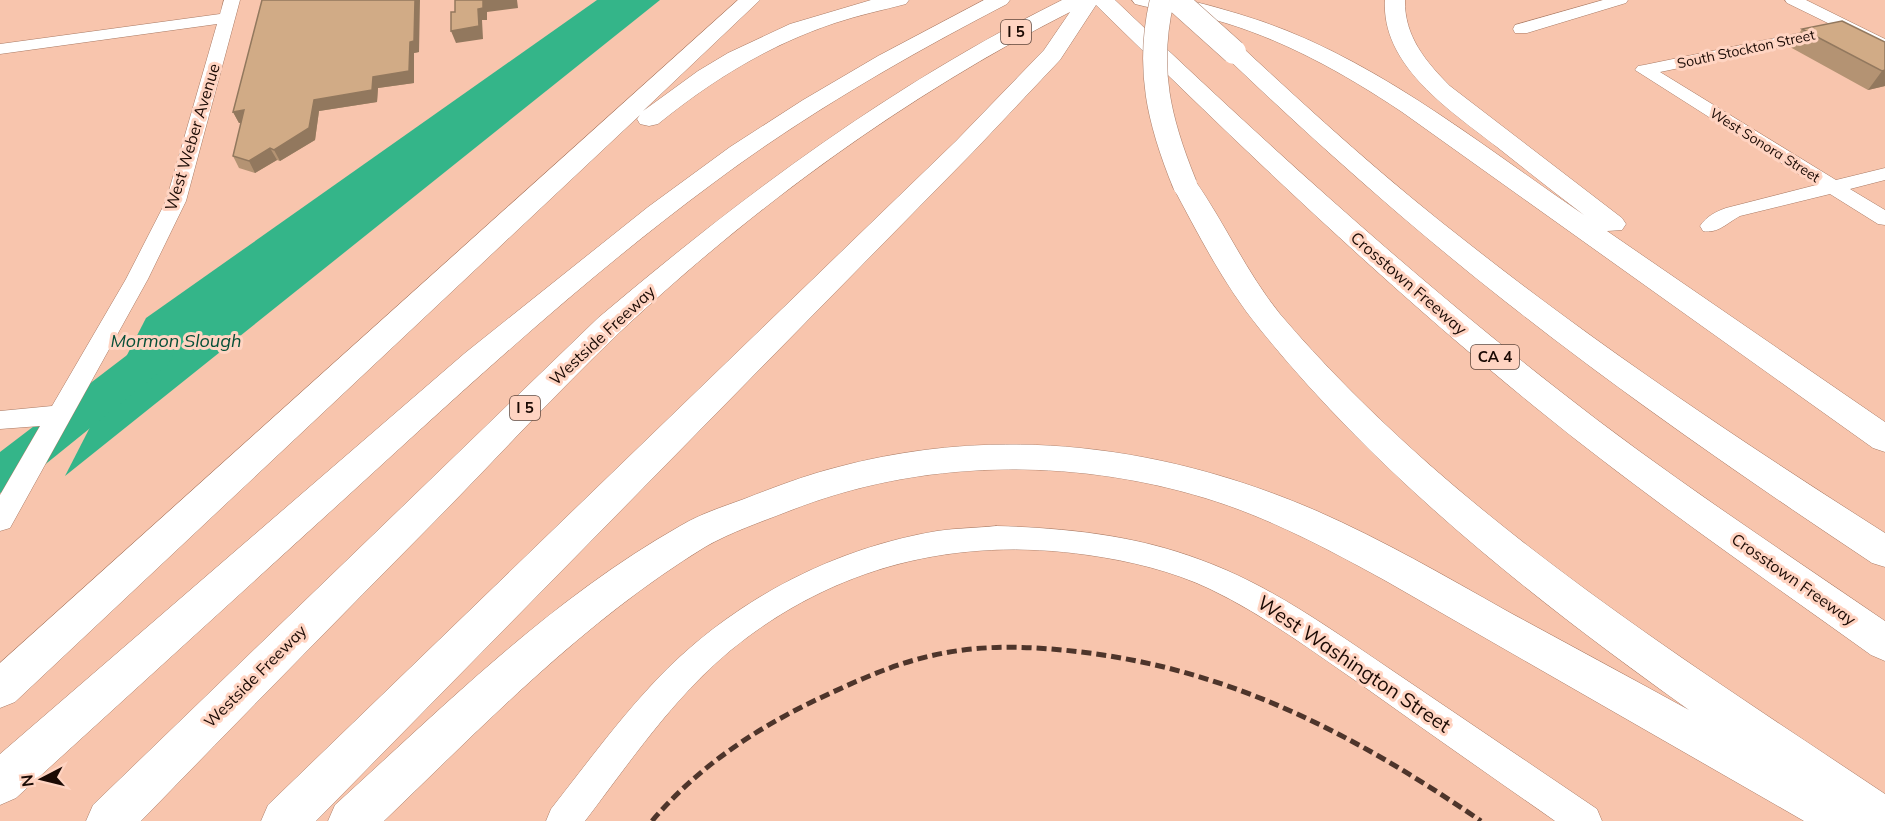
<svg xmlns="http://www.w3.org/2000/svg" width="1885" height="821" font-family="Mulish,sans-serif">
	<style>
		.water { fill: #34b589 }
		.lines { fill: none; stroke-linecap: round; stroke-linejoin: round }
		.river { fill: #34b589; fill-rule: evenodd }
		.minor-casing { stroke: #a97a64; stroke-width: 1 }
		.highway-casing { stroke: #a97a64; stroke-width: 1 }
		.minor { fill: #fff; fill-rule: evenodd }
		.highway { fill: #fff; fill-rule: evenodd }
		.rail { stroke: #4e352b; stroke-width: 5; stroke-dasharray: 10 5; stroke-linecap: butt }
		.highway-bridge-casing { stroke: #a97a64; stroke-width: 25; stroke-linecap: butt }
		.highway-bridge { stroke: #fff; stroke-width: 24 }
		.wall { fill: #b49373 }
		.shaded-wall { fill: #92785e }
		.building { fill: #d1ab86; stroke: #92785e; stroke-width: 1.5 }
		.labels { text-anchor: middle; stroke-width: 6; stroke-linejoin: round; paint-order: stroke }
		.far-street-label { font-size: 14px; fill: #1b0a04; stroke: #ffd4c2 }
		.shield { fill: #ffd4c2; stroke: #5f473d; stroke-width: 1.5 }
		.shield-label { font-size: 15px; font-weight: bold; fill: #1b0a04 }
		.street-label { font-size: 16px; fill: #1b0a04; stroke: #ffd4c2 }
		.water-label { font-size: 18px; font-style: italic; fill: #064f38; stroke: #ffd4c2 }
		.near-street-label { font-size: 20px; fill: #1b0a04; stroke: #ffd4c2 }
	</style>
	<rect width="100%" height="100%" fill="#f8c5ad"/>
	<path class="water" d="M597,0H660L65,476L146,318Z"/>
	<g class="lines">
		<path class="river" d="M153,342L167,346L173,356L167,366L16,488L0,493V452L139,346Z"/>
		<g class="minor-casing">
			<path id="minor" d="M224,0H240L186,201L148,279L10,528L0,531V495L40,426L0,429V411L52,406L126,279L166,201L217,24L0,54V44L220,14Z
				M1603,0H1628L1626,3L1527,33H1515L1513,29L1515,25Z
				M1785,0H1806L1885,39V51L1787,3Z
				M1829,27L1835,28L1837,32L1835,36L1660,72L1836,180L1885,168V180L1850,189L1885,210V225L1878,224L1830,194L1740,216C1727,223 1718,234 1703,231L1700,226C1707,216 1715,212 1726,208L1816,185L1635,70L1638,66L1644,65Z
				M996,526C1066,528 1135,535 1201,560C1270,585 1329,628 1390,669C1459,716 1528,762 1597,809L1602,821H1555C1492,777 1429,733 1366,688C1315,653 1266,616 1210,589C1172,571 1130,561 1088,555C957,536 834,566 731,650C673,698 630,762 585,821H546L551,809C588,762 624,712 667,669C740,597 836,548 937,531C957,528 977,528 996,526Z"/>
		</g>
		<g class="highway-casing">
			<path id="highway" d="M738,0H760L643,111L698,71L728,53L790,24L871,0H909L906,4C883,10 859,15 835,23C769,45 712,80 658,124L649,126L640,124L637,119L640,115L15,702L0,708V663Z
				M984,0H1010L1007,4C905,57 804,115 712,184C585,278 469,385 352,492C240,594 128,696 16,798L0,805V754L465,353L648,207L730,147L803,100L878,56Z
				M1062,0H1115C1257,135 1401,267 1556,388C1661,471 1774,545 1885,621V661L1871,655C1758,574 1643,495 1535,407C1381,282 1238,144 1096,5L1060,60L974,151L316,821H261L268,805L956,141L1044,50L1070,12C907,95 754,206 620,332C557,392 498,457 437,519C338,619 239,720 141,821H86L93,805L598,318C742,196 892,84 1062,0Z
				M1132,0C1148,0 1165,0 1182,0C1201,2 1221,9 1239,14C1368,52 1475,141 1584,215C1555,193 1526,170 1497,147C1451,111 1381,66 1385,0H1405C1404,36 1426,62 1450,86L1622,218L1626,224L1622,230L1607,231L1885,422V452L1873,448L1402,112C1342,72 1281,38 1212,19C1186,12 1160,11 1135,4Z
				M1234,45L1242,47C1315,115 1389,182 1468,243C1601,348 1742,442 1885,533V567L1872,563C1747,480 1624,395 1506,302C1408,225 1316,143 1226,57L1223,52L1226,47Z
				M1185,177L1194,179C1225,223 1246,272 1280,314C1449,512 1671,651 1885,794V821H1804L1386,581C1328,549 1268,517 1205,498C1070,457 920,459 789,511C761,522 731,532 705,547C584,621 485,724 384,821H328L335,805C444,706 551,599 680,526C700,514 722,507 744,499C775,487 806,475 838,467C1000,424 1164,445 1317,511C1383,540 1445,576 1507,611C1568,644 1629,677 1689,710C1533,599 1380,478 1259,328C1224,285 1198,234 1172,185L1176,179Z"/>
		</g>
		<use href="#minor" class="minor"/>
		<use href="#highway" class="highway"/>
		<path class="rail" d="M652,821C698,767 755,729 818,699C854,682 891,665 930,656C980,644 1031,646 1081,652C1233,670 1357,736 1481,821"/>
		<g class="highway-bridge-casing">
			<path id="highway-bridge" d="M1162,0C1146,68 1159,122 1185,185
				M1176,0L1234,52"/>
		</g>
		<use href="#highway-bridge" class="highway-bridge"/>
	</g>
	<path class="wall" d="M262,0L419,52L414,53V83L378,88L377,102L319,111L315,140L280,161L277,160L255,173L239,168L233,156L241,123H239L233,112Z
		M1802,29L1885,42V86L1868,90L1790,47Z"/>
	<path class="shaded-wall" d="M415,0H420L419,52L414,53V83L378,88L377,102L319,111L315,140L280,161L274,150L314,100L373,77L410,42Z
		M483,0H517L518,8L487,12V20H482L483,39L456,43L451,31Z
		M1885,70V86L1868,90L1882,71Z
		M244,110L250,122L239,123L233,112Z
		M270,148L277,160L255,173L249,161Z"/>
	<path class="building" d="M262,0H415L414,41L410,42L409,71L373,77L372,90L314,100L309,128L274,150L270,148L249,161L233,156L244,110L233,112Z
		M455,0H486H483V8L478,9L479,26L451,31V12H455Z
		M1842,21L1885,42V70L1882,71L1802,29Z"/>
	<g class="labels">
		<g class="far-street-label">
			<text transform="translate(1746 49) rotate(-12)" y="5">South Stockton Street</text>
			<text transform="translate(1765 145) rotate(32)" y="5">West Sonora Street</text>
		</g>
		<g class="shield">
			<rect x="1001" y="20" width="30" height="24" rx="4.5"/>
			<rect x="1471" y="345" width="48" height="24" rx="4.5"/>
			<rect x="510" y="396" width="30" height="24" rx="4.5"/>
		</g>
		<g class="shield-label">
			<text x="1016" y="37">I 5</text>
			<text x="1495" y="362">CA 4</text>
			<text x="525" y="413">I 5</text>
		</g>
		<g class="street-label">
			<text transform="translate(192 137) rotate(-73)" y="6">West Weber Avenue</text>
			<text transform="translate(1409 283) rotate(41)" y="6">Crosstown Freeway</text>
			<text transform="translate(602 335) rotate(-43)" y="6">Westside Freeway</text>
			<text transform="translate(1794 579) rotate(35)" y="6">Crosstown Freeway</text>
			<text transform="translate(255 676) rotate(-45)" y="6">Westside Freeway</text>
		</g>
		<g class="water-label">
			<text x="176" y="347">Mormon Slough</text>
		</g>
		<g class="near-street-label">
			<text transform="translate(1354 664) rotate(34)" y="7">West Washington Street</text>
		</g>
	</g>
	<g transform="translate(42 779) rotate(263)" stroke="#ffd4c2" stroke-width="4.5" paint-order="stroke">
	<path d="M0-4.5L10 22L0 15L-10 22Z" fill="#1b0a04"/>
	<text y="-9" font-size="16" font-weight="bold" text-anchor="middle" fill="#1b0a04">N</text>
	</g>
</svg>
